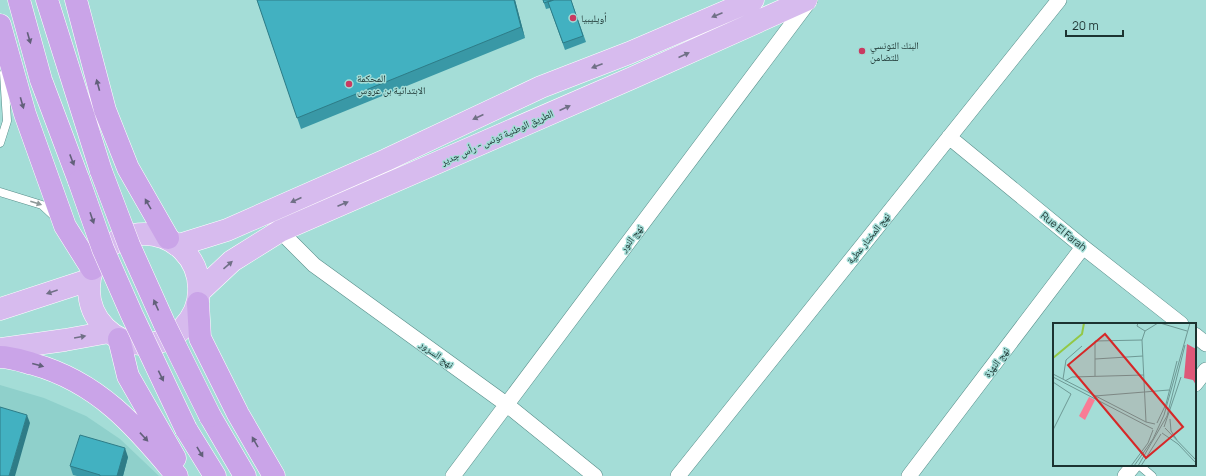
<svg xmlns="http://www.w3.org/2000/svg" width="1206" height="476" font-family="Manrope,'Noto Naskh Arabic',sans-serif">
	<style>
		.built { fill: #8fd0cb }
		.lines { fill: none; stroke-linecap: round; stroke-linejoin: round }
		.service-casing { stroke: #588e8a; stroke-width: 9 }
		.minor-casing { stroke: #588e8a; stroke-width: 16 }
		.primary-casing { stroke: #fff; stroke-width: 23 }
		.trunk-casing { stroke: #fff; stroke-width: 23 }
		.service { stroke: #fff; stroke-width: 8 }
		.minor { stroke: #fff; stroke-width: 15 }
		.primary { stroke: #d7bbee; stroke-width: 22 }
		.trunk { stroke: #caa4e8; stroke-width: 22 }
		.trunk-bridge-casing { stroke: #fff; stroke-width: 23; stroke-linecap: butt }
		.trunk-bridge { stroke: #caa4e8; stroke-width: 22 }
		.wall { fill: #3998a6 }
		.shaded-wall { fill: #2e7c87 }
		.building { fill: #42b1c1; stroke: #2e7c87 }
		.oneway { fill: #707086 }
		.oneway2 { fill: #62607a }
		.oneway3 { fill: #8e9998 }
		.poi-dot { fill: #c93a61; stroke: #a4ddd7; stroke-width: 1.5 }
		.labels { text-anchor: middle; stroke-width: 3; stroke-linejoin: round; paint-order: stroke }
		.poi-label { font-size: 10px; fill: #1c3331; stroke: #a4ddd7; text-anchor: start }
		.street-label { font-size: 10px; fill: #1c3331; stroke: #a4ddd7 }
		.inset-river { fill: none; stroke: #93c845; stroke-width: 2 }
		.inset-road { fill: none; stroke: #6e9995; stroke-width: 1 }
		.view { fill: #d62828; fill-opacity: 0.15; stroke: #d62828; stroke-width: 2 }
		.inset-edge { fill: none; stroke: #1c3331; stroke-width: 2 }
	</style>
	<rect width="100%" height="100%" fill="#a4ddd7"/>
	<path class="built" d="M0,385L44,398L86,416L120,439L159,476H0Z"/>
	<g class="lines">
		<g class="service-casing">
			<path id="service" d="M0,143L7,121L4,73
				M0,192L42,205L55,217
				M1139,465L1152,476"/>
		</g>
		<g class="minor-casing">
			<path id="minor" d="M949,137L1083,247L1181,324
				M280,231L314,265L506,404L595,476
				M1195,335L1206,344
				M1195,384L1206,370
				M453,476L810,0
				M678,476L1059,0
				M909,476L1083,247
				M1125,476L1134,465"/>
		</g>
		<g class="primary-casing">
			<path id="primary" d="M89 289a55 55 0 1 1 110 0a55 55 0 1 1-110 0Z
				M179,245L227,230L386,160L541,87L629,53L753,0
				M200,291L232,261L280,231L632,78L806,0
				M0,309L89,280
				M0,349L65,340L109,332"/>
		</g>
		<g class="trunk-casing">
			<path id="trunk" d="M19,0L41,80L79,181
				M47,0L101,171
				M76,0L105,110L128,168L168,238
				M0,25L25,114L65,226L92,269
				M198,303L200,338L238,414L274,476
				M119,339L128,376L175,458
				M0,357C11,357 22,361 33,364C98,382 136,426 177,476
				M210,416L245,476
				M186,429L215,476"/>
		</g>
		<use href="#service" class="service"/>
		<use href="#minor" class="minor"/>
		<use href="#primary" class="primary"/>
		<use href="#trunk" class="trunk"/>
		<g class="trunk-bridge-casing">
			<path id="trunk-bridge" d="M101,171L129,245L164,323L210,416
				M79,181L103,249L132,315L186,429"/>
		</g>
		<use href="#trunk-bridge" class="trunk-bridge"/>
	</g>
	<path class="wall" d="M257,0H515L525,38L301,129Z
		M543,0H571L586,42L565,50L550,8L546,9Z
		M128,457L123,476H77L73,475L70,466Z"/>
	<path class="shaded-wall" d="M514,0H515L525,38L521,27Z
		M27,415L30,423L15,476H9Z
		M125,448L128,457L123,476H117Z"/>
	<path class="building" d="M257,0H514L521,27L297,118Z
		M543,0H552L544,3Z
		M554,0H571L583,36L563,43L548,2Z
		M0,407L27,415L9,476H0Z
		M80,435L125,448L117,476H100V475L70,466Z"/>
	<defs><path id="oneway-solid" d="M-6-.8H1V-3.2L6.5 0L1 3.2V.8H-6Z"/></defs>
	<g class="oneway">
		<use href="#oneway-solid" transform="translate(717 15) rotate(157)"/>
		<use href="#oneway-solid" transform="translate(684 55) rotate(-24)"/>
		<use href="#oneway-solid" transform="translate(597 66) rotate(159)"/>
		<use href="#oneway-solid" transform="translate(565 108) rotate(-24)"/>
		<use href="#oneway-solid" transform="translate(478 117) rotate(155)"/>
		<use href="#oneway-solid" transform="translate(296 200) rotate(156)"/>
		<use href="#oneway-solid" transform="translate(343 204) rotate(-23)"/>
		<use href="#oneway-solid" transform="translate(228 265) rotate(-41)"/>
		<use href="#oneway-solid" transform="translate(52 292) rotate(161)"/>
		<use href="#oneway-solid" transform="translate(80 337) rotate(-10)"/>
	</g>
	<g class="oneway2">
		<use href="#oneway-solid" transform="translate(29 38) rotate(74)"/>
		<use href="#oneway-solid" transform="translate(98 85) rotate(-105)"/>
		<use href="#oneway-solid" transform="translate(22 103) rotate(74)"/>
		<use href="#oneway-solid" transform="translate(72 160) rotate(69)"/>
		<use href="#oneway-solid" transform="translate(148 204) rotate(-120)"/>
		<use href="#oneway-solid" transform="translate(92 218) rotate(71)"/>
		<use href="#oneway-solid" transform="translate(156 305) rotate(-114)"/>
		<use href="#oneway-solid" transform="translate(38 365) rotate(15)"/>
		<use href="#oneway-solid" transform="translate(161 376) rotate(64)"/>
		<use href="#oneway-solid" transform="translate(144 437) rotate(47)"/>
		<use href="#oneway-solid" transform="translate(255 442) rotate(-120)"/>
		<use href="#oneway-solid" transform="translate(200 452) rotate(59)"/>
	</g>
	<use class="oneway3" href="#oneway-solid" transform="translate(36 203) rotate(18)"/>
	<g class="poi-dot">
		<circle cx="573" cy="18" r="4"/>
		<circle cx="862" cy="51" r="4"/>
		<circle cx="349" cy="84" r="4"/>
	</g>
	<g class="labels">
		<g class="poi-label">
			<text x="581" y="22">أويليبيا</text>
			<text x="870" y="49">البنك التونسي<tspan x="870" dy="12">للتضامن</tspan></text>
			<text x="357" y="82">المحكمة<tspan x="357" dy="12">الابتدائية بن عروس</tspan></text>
		</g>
		<g class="street-label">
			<text transform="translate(497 137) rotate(-24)" y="4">الطريق الوطنية تونس - رأس جدير</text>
			<text transform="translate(1064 231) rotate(39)" y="4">Rue El Farah</text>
			<text transform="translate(631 238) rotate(-53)" y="4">نهج النور</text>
			<text transform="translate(868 238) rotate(-51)" y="4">نهج المختار عطية</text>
			<text transform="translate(437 354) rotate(36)" y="4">نهج السرور</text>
			<text transform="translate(996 362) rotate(-53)" y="4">نهج النهزة</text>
		</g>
	</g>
	<g transform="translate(1053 323)">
		<rect width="143" height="143" fill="#a4ddd7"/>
		<path d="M36,74L42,77L32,97L26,93Z" fill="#f87c95"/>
		<path d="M134,21L143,26V62L140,57L131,55Z" fill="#de5878"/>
		<path class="inset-river" d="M0,35L29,11L31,0"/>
		<path class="inset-road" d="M85,0L84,3L92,8L105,0M107,0L134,8M92,8L89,17L93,99M42,36L90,33M0,51L93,99L102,101M42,53V18L89,17M0,54L100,106M10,56L13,37L29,23M12,58L19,54L91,52M0,59L18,71L0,107M42,73L116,67M117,96L118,108L124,117M104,100L113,81L124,38M111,104L128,54M112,105L143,137M109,110L125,121L143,140M78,143L95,120L100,107M81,143L100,116L111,92L137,0M85,143L114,93L132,22M88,143L108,111"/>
		<path class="view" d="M52,11L130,104L93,135L15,42Z"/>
		<rect width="143" height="143" class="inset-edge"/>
	</g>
	<path d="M1066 30v6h57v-6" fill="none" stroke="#1c3331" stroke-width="2"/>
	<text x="1072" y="30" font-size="12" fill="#1c3331" stroke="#a4ddd7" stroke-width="3" paint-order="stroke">20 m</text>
</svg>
